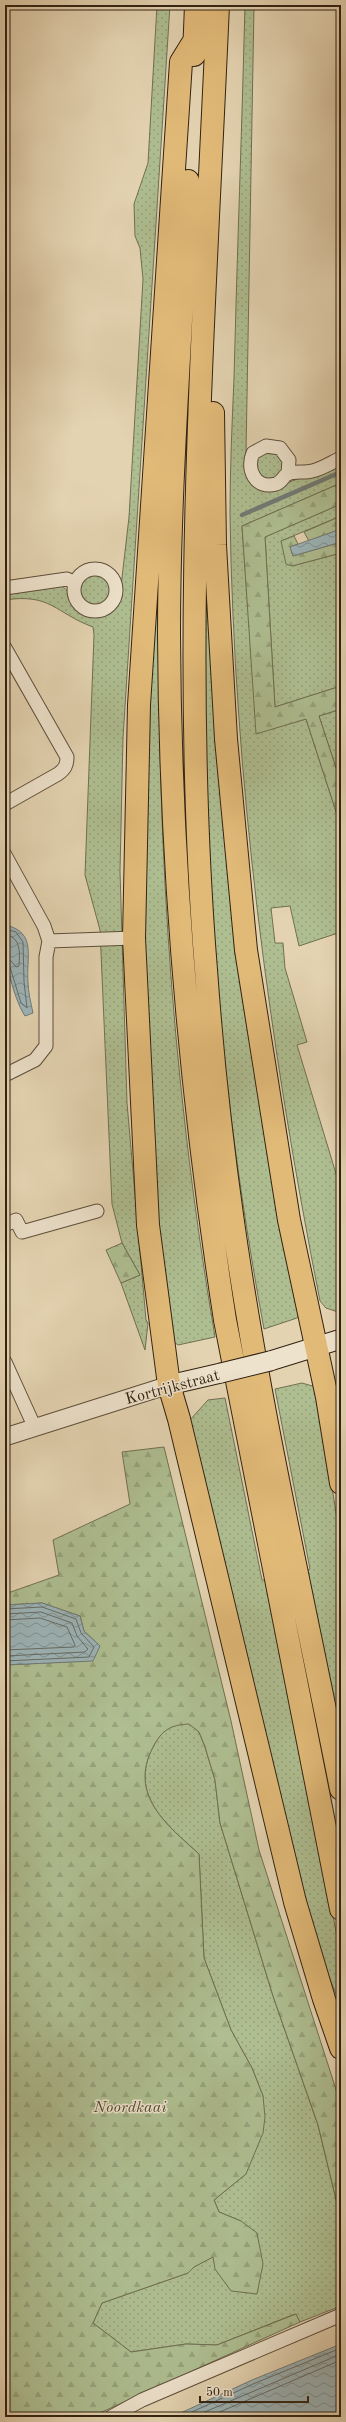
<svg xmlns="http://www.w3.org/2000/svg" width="346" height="2422" font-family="'Old Standard TT',serif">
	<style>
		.grass { fill: url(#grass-dots); stroke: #707052 }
		.forest { fill: url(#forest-firs); stroke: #707052 }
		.water { fill: url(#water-waves); stroke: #717a76 }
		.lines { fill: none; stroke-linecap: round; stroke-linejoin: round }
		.shore { stroke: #666b65; stroke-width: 1 }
		.stream { stroke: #717a76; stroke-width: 4.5 }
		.minor-casing { stroke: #5e4e3a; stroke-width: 15 }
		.tertiary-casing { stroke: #5e4e3a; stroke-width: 19 }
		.secondary-casing { stroke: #312212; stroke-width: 21 }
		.trunk-casing { stroke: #312212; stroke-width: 24 }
		.minor { stroke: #ede2cc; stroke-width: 13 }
		.tertiary { stroke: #ede2cc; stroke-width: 17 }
		.secondary { stroke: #ede2cc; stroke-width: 19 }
		.trunk { stroke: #e2ba78; stroke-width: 22 }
		.secondary-bridge-casing { stroke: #312212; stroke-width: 21; stroke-linecap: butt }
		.secondary-bridge { stroke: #ede2cc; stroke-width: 19 }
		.labels { text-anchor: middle; stroke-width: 3; stroke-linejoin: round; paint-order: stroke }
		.street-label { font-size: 16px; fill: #312212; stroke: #ede2cc }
		.park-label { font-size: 16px; font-style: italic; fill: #504932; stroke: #ede2cc }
	</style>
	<defs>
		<pattern id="grass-dots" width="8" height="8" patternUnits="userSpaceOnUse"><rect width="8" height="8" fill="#aebe91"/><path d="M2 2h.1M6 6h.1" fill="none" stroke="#96a37c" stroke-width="1.8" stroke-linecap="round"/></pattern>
		<pattern id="forest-firs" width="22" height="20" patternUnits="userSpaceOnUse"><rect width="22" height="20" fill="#aebe91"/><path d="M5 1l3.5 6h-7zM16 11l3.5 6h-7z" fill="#96a37c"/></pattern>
		<pattern id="water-waves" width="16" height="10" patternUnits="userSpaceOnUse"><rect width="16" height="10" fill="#9cb4b8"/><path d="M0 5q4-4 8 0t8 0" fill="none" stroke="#809294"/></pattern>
	</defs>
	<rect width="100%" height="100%" fill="#e4d3b1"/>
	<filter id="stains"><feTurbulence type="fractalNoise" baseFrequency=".005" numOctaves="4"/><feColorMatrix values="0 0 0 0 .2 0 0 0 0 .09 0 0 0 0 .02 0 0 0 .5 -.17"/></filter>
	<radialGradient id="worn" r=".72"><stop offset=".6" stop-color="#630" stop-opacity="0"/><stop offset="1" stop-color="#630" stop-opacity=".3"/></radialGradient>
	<path class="grass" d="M157,5H170L123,738L120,871L127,1103L146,1320L148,1323L145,1350L121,1283L140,1275L122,1243L112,1204L100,930L85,875L94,635L93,627C55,613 51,593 5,600V590L62,586C69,591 69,595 72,602C80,617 98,617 112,610L120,595L129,517L143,279L140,248L135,236L134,204L148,163Z
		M245,5H254L246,453C243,471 247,485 265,491L341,463V483L242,526L257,733L306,719L341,827V932L299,946L290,906L271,908L275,943H283L285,968L307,1042L297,1045L341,1190V1313L326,1308L320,1301C269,1043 234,779 230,515C230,470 232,424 234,378C237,254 242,129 245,5Z
		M272,450L284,459L281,477L263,482L253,462L255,457Z
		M341,504V516L281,541L292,566L341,553V686L275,707L265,537Z
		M161,534C153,802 170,1072 215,1337L178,1345L174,1342L155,1198L144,1029V720Z
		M209,535L299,1315L297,1318L264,1329C231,1151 211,970 206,789C203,716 204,643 204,571Z
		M80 590a15 15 0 1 1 30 0a15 15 0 1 1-30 0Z
		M341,709V783L319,716Z
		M302,1383L316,1387L341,1544V1741L307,1570L310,1569L275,1389Z
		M225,1398L262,1580H265L341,1956V2006L329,1977L308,1910L189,1421L208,1400Z
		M189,1723L199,1732L205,1747L215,1780L220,1823L273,1996L318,2125L341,2220V2306L300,2322L295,2314L217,2345L186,2344L131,2352L93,2323L102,2303L188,2273L194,2267L214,2256L241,2221L219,2212L214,2200L246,2174L263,2096L252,2068L231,2030L204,1958L199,1854C167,1825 128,1795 153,1747C162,1730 170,1725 189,1723Z"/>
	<path class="forest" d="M341,483V504L265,537L275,707L341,686V709L319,716L341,783V827L306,719L256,734L242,526Z
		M341,516V529L309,541L304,532Z
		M294,536L298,544L290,547L293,556L341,542V553L292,566L286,564L281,541Z
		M122,1243L140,1275L121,1283L106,1250Z
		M164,1447L231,1721L259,1850L341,2105V2220L318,2125L273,1996L220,1823L215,1780L205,1747L199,1732L189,1724C170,1725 162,1730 153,1747C128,1795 167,1825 199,1854L204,1958L231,2030L252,2068L263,2096L265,2117L263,2133L246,2174L214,2200L219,2212L241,2221L257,2233L263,2264L257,2294L231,2291L215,2269L213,2257L194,2267L188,2273L102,2303L93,2323L131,2352L186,2344L217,2345L296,2314L300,2322L91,2417H5V1665L85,1661L100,1646L84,1631L80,1616L42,1603L5,1605V1594L59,1575L53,1540L130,1504L122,1452Z"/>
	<path class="water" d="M341,529V542L293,556L290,547Z
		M6,925C37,933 26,956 28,982C28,992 31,1003 33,1013L25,1016C13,998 0,946 6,925Z
		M42,1603L80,1616L84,1631L100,1646L93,1661L5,1665V1605Z
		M341,2344V2417H172L252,2380Z"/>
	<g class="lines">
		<path class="shore" d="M5,929L16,932L23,942L24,982L27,1008L21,1003L10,967L5,964
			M5,934C21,938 20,951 19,966L16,967L11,961L5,959
			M5,1609L42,1607L76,1619L81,1633L94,1647L89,1657L5,1661
			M5,1614L41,1612L72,1623L77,1636L88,1649L85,1652L5,1656
			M5,1620L40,1618L67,1627L75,1645L74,1647L5,1650
			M181,2417L253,2384L341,2348
			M193,2417L341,2354
			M208,2417L341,2360"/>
		<path class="stream" d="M242,515L341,472"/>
		<g class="minor-casing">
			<path id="minor" d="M288,474L289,460L280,448L266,446L253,453C246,469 255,490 276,484C282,482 283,477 287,474C293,471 305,473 312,471C322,469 332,462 341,458
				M74 590a21 21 0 1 1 42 0a21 21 0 1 1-42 0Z
				M5,588L67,579L75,583
				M5,648L67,757C67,765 65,769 58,774L5,804
				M5,855L44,926L49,941L46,957V1046L35,1060L5,1075
				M49,941L134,938
				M5,1225L16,1220L22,1232L97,1211
				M5,1362L35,1428
				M111,2417L142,2400L341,2315"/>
		</g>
		<g class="tertiary-casing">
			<path id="tertiary" d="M5,1437L169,1385"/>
		</g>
		<g class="secondary-casing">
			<path id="secondary" d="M270,1361L341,1339
				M169,1385L221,1373"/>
		</g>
		<g class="trunk-casing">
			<path id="trunk" d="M218,5C204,327 180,649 206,970C212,1054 221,1138 233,1222C260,1412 304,1601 341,1789
				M194,41L181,62L139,705L134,938L148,1225L169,1385L179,1419L295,1902L324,1999L341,2048
				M194,55L196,5
				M188,181C182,332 169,483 169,634C170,864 190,1093 225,1320L341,1909
				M213,413L215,545L226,739L246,950L289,1220L327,1397L341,1483"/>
		</g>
		<use href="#minor" class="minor"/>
		<use href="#tertiary" class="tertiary"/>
		<use href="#secondary" class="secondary"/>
		<use href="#trunk" class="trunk"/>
		<g class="secondary-bridge-casing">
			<path id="secondary-bridge" d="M221,1373L270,1361"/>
		</g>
		<use href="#secondary-bridge" class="secondary-bridge"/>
	</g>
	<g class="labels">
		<g class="street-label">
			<text transform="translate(172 1386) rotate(-15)" y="6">Kortrijkstraat</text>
		</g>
		<g class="park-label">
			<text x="130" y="2112">Noordkaai</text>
		</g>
	</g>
	<rect width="346" height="2422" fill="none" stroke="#e4d3b1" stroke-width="20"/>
	<rect x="6" y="6" width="334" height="2410" fill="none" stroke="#312212" stroke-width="2"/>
	<rect x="10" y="10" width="326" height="2402" fill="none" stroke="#312212"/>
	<path d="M200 2396v6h108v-6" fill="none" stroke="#312212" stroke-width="2"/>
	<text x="206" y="2396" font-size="12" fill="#312212" stroke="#ede2cc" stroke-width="3" paint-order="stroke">50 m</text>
	<rect width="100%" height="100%" filter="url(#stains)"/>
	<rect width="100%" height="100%" fill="url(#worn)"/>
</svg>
